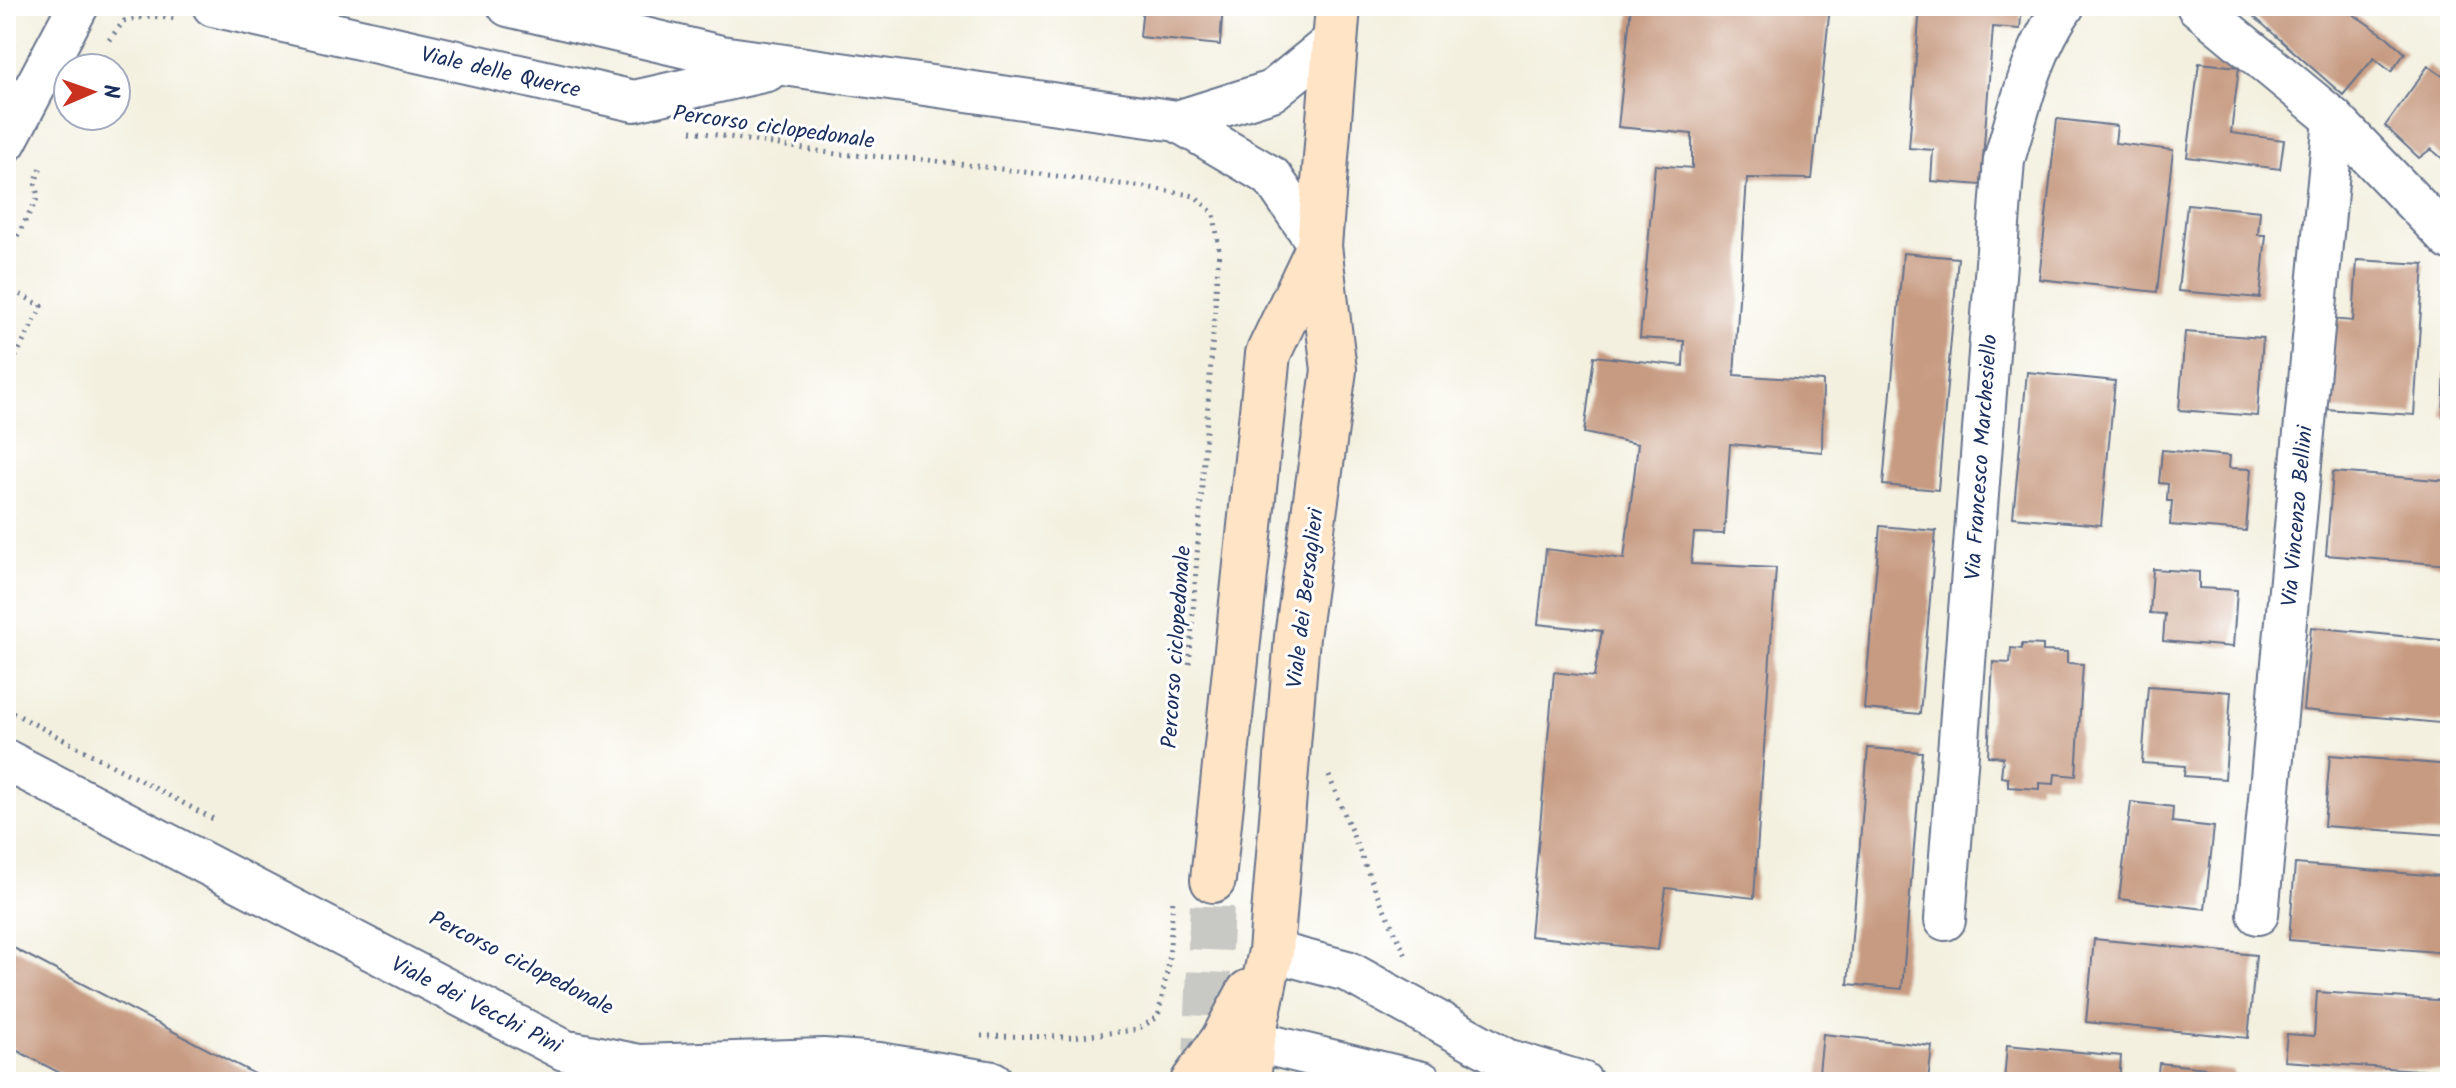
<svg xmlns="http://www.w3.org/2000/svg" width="2456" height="1088" font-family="Kalam,sans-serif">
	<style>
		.building { fill: #c79b82 }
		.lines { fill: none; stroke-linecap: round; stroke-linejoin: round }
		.secondary-tunnel { stroke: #c8c9c5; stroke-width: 44; stroke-dasharray: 44 22; stroke-linecap: butt }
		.street-casing { stroke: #67738b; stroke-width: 44 }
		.secondary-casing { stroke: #67738b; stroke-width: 48 }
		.path { stroke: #67738b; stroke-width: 5; stroke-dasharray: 2 6; stroke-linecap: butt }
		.street { stroke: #fff; stroke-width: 40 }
		.secondary { stroke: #ffe4c6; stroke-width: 44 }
		.labels { text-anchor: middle; stroke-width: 6; stroke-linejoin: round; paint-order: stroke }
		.street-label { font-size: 22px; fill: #1b2f5e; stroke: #fff }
	</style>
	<rect width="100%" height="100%" fill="#fff"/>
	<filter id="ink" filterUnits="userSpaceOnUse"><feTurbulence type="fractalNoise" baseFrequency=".0125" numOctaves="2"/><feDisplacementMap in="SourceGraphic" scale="16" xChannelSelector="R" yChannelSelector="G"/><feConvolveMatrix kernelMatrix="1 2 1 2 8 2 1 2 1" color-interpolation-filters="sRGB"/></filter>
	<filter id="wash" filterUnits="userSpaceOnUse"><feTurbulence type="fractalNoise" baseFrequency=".006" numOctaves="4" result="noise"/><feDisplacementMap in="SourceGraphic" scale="32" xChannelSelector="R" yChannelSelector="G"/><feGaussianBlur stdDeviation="1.8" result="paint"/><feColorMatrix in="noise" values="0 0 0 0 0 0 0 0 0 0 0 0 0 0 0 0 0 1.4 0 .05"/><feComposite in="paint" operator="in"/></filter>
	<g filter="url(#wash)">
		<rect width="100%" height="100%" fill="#f3f0df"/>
		<g id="blocks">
			<path class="building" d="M1143,6H1223L1220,45L1140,37Z
				M1631,6H1830L1812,179L1747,178L1734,375L1823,381L1822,452L1730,444L1724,534L1694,533L1691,564L1776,568L1754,898L1666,888L1658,950L1530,936L1554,672L1594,677L1602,631L1538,624L1546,549L1624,559L1638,444L1584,433L1594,356L1683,366L1684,341L1640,338L1655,165L1692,168V134L1618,127Z
				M1920,6H2022L2020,29L1993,27L1981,185L1931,181L1933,150L1909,148Z
				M2242,6H2341L2387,37L2405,53L2391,72L2374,58L2343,95Z
				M2199,63L2239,67L2231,133L2284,140L2280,169L2187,157Z
				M2428,66L2450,81V165L2431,149L2419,158L2385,126Z
				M2057,119L2117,126L2115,143L2173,150L2157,292L2039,279Z
				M2187,204L2260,211L2258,235H2266L2260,298L2178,291Z
				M1903,253L1958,258L1938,490L1883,485Z
				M2357,260L2424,264L2414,415L2325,409L2330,319L2353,321Z
				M2447,322H2450V417H2443Z
				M2185,332L2263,338L2257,416L2179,410Z
				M2027,372L2115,381L2101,525L2013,517Z
				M2162,450L2230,456L2229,468L2251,469L2246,531L2170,525L2172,501H2167L2168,484L2159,483Z
				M2333,472L2450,481V565L2326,555Z
				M1880,526L1936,531L1920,714L1864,709Z
				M2153,569L2199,572V588L2237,590L2233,647L2163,641L2165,614L2150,613Z
				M2311,627L2450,641V724L2303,710Z
				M2022,644L2043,645V651L2067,652V663L2083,664L2076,776L2055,774L2054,784L2039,783V789L2008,787V778L2001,777L2003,757L1988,756L1993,662L2010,663L2011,648L2022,649Z
				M2148,686L2231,692L2225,779L2184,776L2185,766L2142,763Z
				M1868,748L1922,752L1902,989L1848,984Z
				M2330,755L2450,765V835L2324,826Z
				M2131,802L2173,807L2172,822L2214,827L2205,909L2119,899Z
				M2295,864L2450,877L2449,953L2289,940Z
				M2094,939L2256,955L2248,1038L2086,1022Z
				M6,944L270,1082H77L6,1045Z
				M2317,992L2450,1001L2447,1072L2284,1061L2287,1034L2314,1036Z
				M1823,1034L1932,1046L1928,1082H1818Z
				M2007,1045L2121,1056L2119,1082H2004Z
				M2159,1063L2234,1071L2233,1082H2157Z"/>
		</g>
	</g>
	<g filter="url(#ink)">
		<use href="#blocks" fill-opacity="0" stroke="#67738b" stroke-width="2"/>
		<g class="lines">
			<path class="secondary-tunnel" d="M1204,1082L1213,880"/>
			<g class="street-casing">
				<path id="street" d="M213,6L634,101L767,71
					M508,6L721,56L1177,121L1272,177L1319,246
					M2197,6L2334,119L2450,240
					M1177,121L1272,91L1336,39
					M6,142L78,6
					M6,760L564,1050L640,1065L823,1059L879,1063L993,1082
					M2258,914L2334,119
					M1945,920L2004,160C2020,107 2032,51 2064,6
					M1271,951L1347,971L1506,1059L1582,1082
					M1252,1041L1422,1082"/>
			</g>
			<g class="secondary-casing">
				<path id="secondary" d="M1213,880L1268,354L1319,246
					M1193,1082L1223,1040L1249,992
					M1248,1082L1252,1041L1271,951L1297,637L1334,370L1319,246L1338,6"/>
			</g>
			<path class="path" d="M109,40L124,21L150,16L177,19
				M691,131L836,154L920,159L1151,188L1195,196L1214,214L1219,250L1189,668
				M6,257L38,197L35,183L42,164
				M6,287L42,306L6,375
				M6,709L215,820
				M1329,776L1374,887L1407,958
				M981,1036L1072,1037L1136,1030L1158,1017L1169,962L1173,897"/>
			<use href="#street" class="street"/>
			<use href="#secondary" class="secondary"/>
		</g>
	</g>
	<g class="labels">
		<g class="street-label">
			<text transform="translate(501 71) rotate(13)" y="8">Viale delle Querce</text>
			<text transform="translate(774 126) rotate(8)" y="8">Percorso ciclopedonale</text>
			<text transform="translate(1980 457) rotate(-86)" y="8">Via Francesco Marchesiello</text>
			<text transform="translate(2296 516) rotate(-85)" y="8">Via Vincenzo Bellini</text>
			<text transform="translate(1304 598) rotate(-83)" y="8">Viale dei Bersaglieri</text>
			<text transform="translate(1175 647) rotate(-86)" y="8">Percorso ciclopedonale</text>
			<text transform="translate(522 962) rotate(27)" y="8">Percorso ciclopedonale</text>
			<text transform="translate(477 1004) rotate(27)" y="8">Viale dei Vecchi Pini</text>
		</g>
	</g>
	<rect width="2456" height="1088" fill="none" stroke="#fff" stroke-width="32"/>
	<g transform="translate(92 92) rotate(88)"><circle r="38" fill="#ffffff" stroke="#a4acbf" stroke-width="2"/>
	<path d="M0-6L14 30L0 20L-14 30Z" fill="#c8321e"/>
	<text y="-12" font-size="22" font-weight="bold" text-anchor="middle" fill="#1b2f5e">N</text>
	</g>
</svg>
